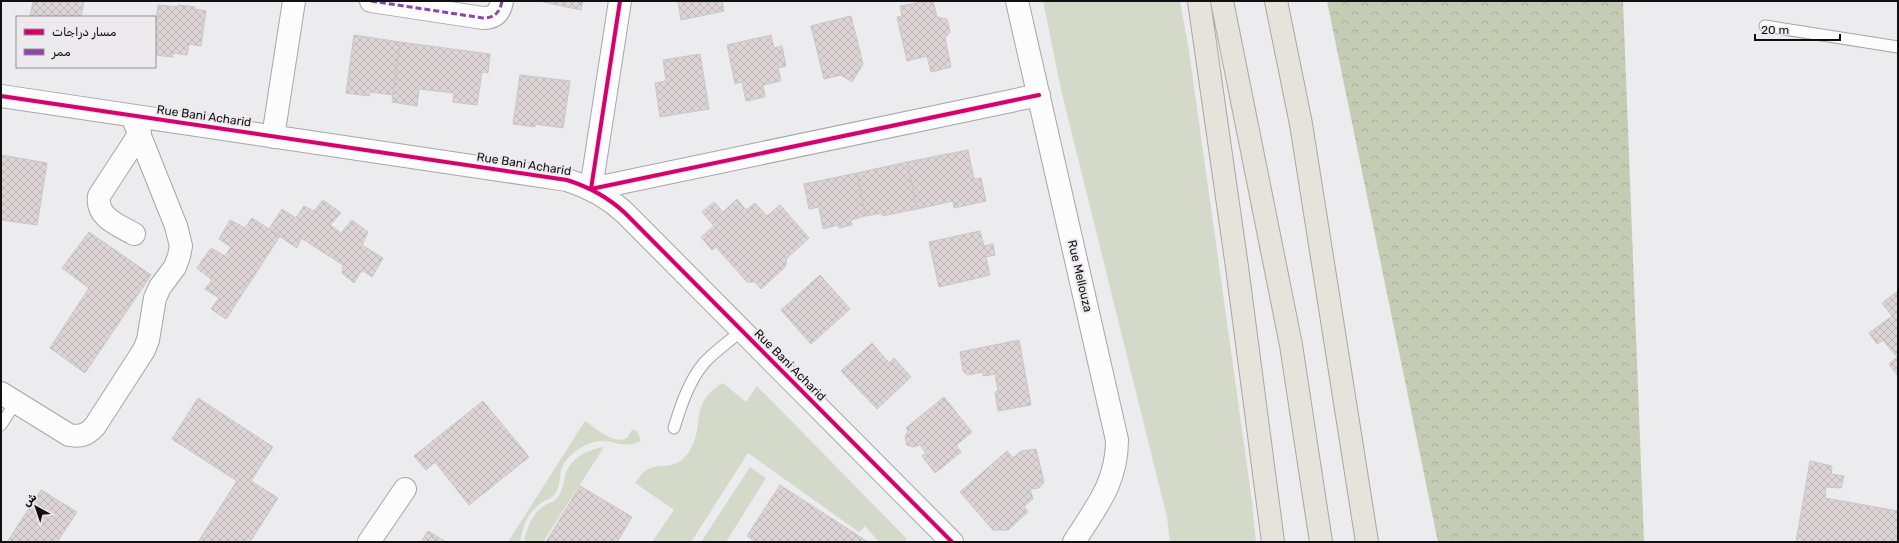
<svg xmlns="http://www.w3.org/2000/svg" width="1899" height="543" font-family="Rubik,Vazirmatn,sans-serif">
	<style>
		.grass { fill: #d4d9c9 }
		.forest { fill: url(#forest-crowns) }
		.building { fill: url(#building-cross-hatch); stroke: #c8c7c8 }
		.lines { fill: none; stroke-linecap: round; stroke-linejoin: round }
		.service-casing { stroke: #a6a5a7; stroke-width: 13 }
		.minor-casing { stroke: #a6a5a7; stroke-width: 24 }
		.trunk-casing { stroke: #aca69e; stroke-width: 24 }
		.service { stroke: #fcfcfc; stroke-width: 11 }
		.minor { stroke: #fcfcfc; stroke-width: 22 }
		.trunk { stroke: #e6e2dc; stroke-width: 22 }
		.quiet { stroke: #8e44ad; stroke-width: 3; stroke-dasharray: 6 3; stroke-linecap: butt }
		.cycleway-casing { stroke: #edeaee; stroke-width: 6 }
		.cycleway { stroke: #d6006c; stroke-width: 4 }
		.labels { text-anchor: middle; stroke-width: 4; stroke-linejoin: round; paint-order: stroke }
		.street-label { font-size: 12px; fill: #100f11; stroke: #edeaee }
	</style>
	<defs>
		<pattern id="forest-crowns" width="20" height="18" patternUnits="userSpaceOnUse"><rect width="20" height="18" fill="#c5ccb4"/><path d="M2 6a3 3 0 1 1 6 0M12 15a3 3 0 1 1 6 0" fill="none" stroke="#a8ae9a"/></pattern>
		<pattern id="building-cross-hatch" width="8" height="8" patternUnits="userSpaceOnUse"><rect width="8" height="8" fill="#ddd4d5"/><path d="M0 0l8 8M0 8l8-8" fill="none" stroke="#bdb5b6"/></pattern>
	</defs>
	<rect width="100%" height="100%" fill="#ecebed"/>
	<path class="grass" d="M1043,1H1180L1189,51L1251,494L1256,542H1170L1167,517L1062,94Z
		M723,383L746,402L757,386L907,539L904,542H879L865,526L859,532L748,453L691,542H652L674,510L635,483C638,479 641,474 645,471C661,460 676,474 690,450C706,424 688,403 723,383Z
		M585,421C597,429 613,445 627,438L632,430L637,431L641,441C618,451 612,436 591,443C579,447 564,458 561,471C559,479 560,489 554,495C551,499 545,500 541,503C527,513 523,526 520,542H508Z
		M604,447L543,542H524C527,527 532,514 545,505C549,503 554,502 558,497C562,492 563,484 565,477C569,458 587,450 604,447Z
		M750,467L766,478L726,542H701Z"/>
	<path class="forest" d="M1327,1H1623L1644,542H1438Z"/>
	<path class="building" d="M33,1H84L81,17H30Z
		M539,1H583L581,10Z
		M678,1H722L724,11L681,20Z
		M926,1H933L937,17L947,19L950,32L945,38L951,67L931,72L927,56L907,61L897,17L902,16L900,6Z
		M158,5L178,7V5L195,7V9L206,11L201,46L189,44L187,55L173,53V57L155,55V30Z
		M851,16L863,64L852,82L841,75L824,79L811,26Z
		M354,35L400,42L393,95L370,92L369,96L346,93Z
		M771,35L774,48L782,46L786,66L778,68L781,81L763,85L765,97L746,101L742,82L735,84L727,45Z
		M400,42L490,54L488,73L482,72L477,105L453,102L454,93L419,89L417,106L392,102Z
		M700,54L709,109L660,117L655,83L666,81L663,60Z
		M520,75L570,81L563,128L535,124V127L513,124Z
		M968,150L974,179L981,178L986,201L954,208L953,201L917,209L907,162Z
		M1,155L47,163L37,225L1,220Z
		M907,162L917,209L882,216V213L865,216L857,173Z
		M857,173L865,216L851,220L852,225L839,228L838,225L823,229L819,207L809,209L804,184Z
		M737,199L746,210L755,203L767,216L780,205L809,238L787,258L785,267L761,289L755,282H747L716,247L712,250L701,237L714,226L702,212L714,202L723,212Z
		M323,200L341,213L330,225L341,233L352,220L368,232L362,245L383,258L372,277L362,270L354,283L342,273L343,265L301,238L297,248L269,229L282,209L296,218L304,206L314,211Z
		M252,218L280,236L226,319L211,309L219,298L205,289L212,280L197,268L211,248L225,256L231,247L219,239L230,220L245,228Z
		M980,231L984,246L993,244L995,255L986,257L990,275L939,287L929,242Z
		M89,232L151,275L85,373L50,348L89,288L62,268Z
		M820,275L850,309L811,344L781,310Z
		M1898,291V376L1889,364L1897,357L1883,340L1877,344L1869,333L1892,316L1882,303Z
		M1019,340L1031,405L998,411L995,392L998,391L995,374L983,376V372L967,375L963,371L960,352Z
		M872,343L889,363L894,358L911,377L877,409L841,371Z
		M944,397L972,432L956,445L961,452L935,473L922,456L926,453L920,445L913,447L907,445L905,437L908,431L906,428Z
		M198,398L273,447L251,481L278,498L250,542H198L237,481L172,439Z
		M483,401L529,457L469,505L435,462L426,470L414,456Z
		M1036,449L1044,482L1039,488L1030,489L1033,499L1024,506L1028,512L1008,530H993L960,492L1007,451L1013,458L1021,451Z
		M1810,461L1832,466L1831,474L1844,476L1841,488L1826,487L1825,498L1898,511L1897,542H1796Z
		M780,485L868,542H756L747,536Z
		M580,486L632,517L617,542H546Z
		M41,490L77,512L57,542H7Z
		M428,531L446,542H421Z"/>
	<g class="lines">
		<g class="service-casing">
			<path id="service" d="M1765,26L1898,47
				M1,425L16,402
				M674,428C681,405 689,381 704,363C715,351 730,341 742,330"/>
		</g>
		<g class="minor-casing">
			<path id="minor" d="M371,1L483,18C495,18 500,12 502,1
				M620,1L591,189L1039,95
				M1017,1L1117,440C1117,483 1096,507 1074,542
				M1,96L567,180C589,187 608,197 625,213L952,542
				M273,137L294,1
				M134,234C119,225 96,218 99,196L140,133
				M1,393L69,435C81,437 87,435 95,426L144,350L148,340L155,298L160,287L175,267L179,256L181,246L176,226L132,116
				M369,542L405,489"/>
		</g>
		<g class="trunk-casing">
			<path id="trunk" d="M1199,1L1237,267L1273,542
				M1222,1L1291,345L1321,542
				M1276,1L1301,124L1367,542"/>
		</g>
		<use href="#service" class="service"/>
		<use href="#minor" class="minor"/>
		<use href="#trunk" class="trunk"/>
		<path class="quiet" d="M371,1L483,18C495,18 500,12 502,1"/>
		<g class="cycleway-casing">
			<path id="cycleway" d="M620,1L591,189L1039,95
				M1,96L567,180C589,187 608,197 625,213L952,542"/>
		</g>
		<use href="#cycleway" class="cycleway"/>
	</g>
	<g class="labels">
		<g class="street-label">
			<text transform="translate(204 116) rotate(8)" y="4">Rue Bani Acharid</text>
			<text transform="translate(524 164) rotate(9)" y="4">Rue Bani Acharid</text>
			<text transform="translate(1080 276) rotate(77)" y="4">Rue Mellouza</text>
			<text transform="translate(790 365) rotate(45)" y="4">Rue Bani Acharid</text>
		</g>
	</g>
	<rect width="1899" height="543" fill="none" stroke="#100f11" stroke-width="4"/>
	<rect x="16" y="16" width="140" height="52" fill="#edeaee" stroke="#959296"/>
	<rect x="24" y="29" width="20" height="6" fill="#d6006c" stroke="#959296"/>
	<text x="52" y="36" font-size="12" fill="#100f11">مسار دراجات</text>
	<rect x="24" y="49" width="20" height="6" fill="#8e44ad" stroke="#959296"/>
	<text x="52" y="56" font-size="12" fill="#100f11">ممر</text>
	<g transform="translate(36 507) rotate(320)" stroke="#edeaee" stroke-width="3" paint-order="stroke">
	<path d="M0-3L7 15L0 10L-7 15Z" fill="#100f11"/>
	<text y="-6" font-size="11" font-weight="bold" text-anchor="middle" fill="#100f11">ش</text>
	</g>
	<path d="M1755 34v6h85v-6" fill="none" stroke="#100f11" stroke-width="2"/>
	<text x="1761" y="34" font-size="12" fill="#100f11" stroke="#edeaee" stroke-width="3" paint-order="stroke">20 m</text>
</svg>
